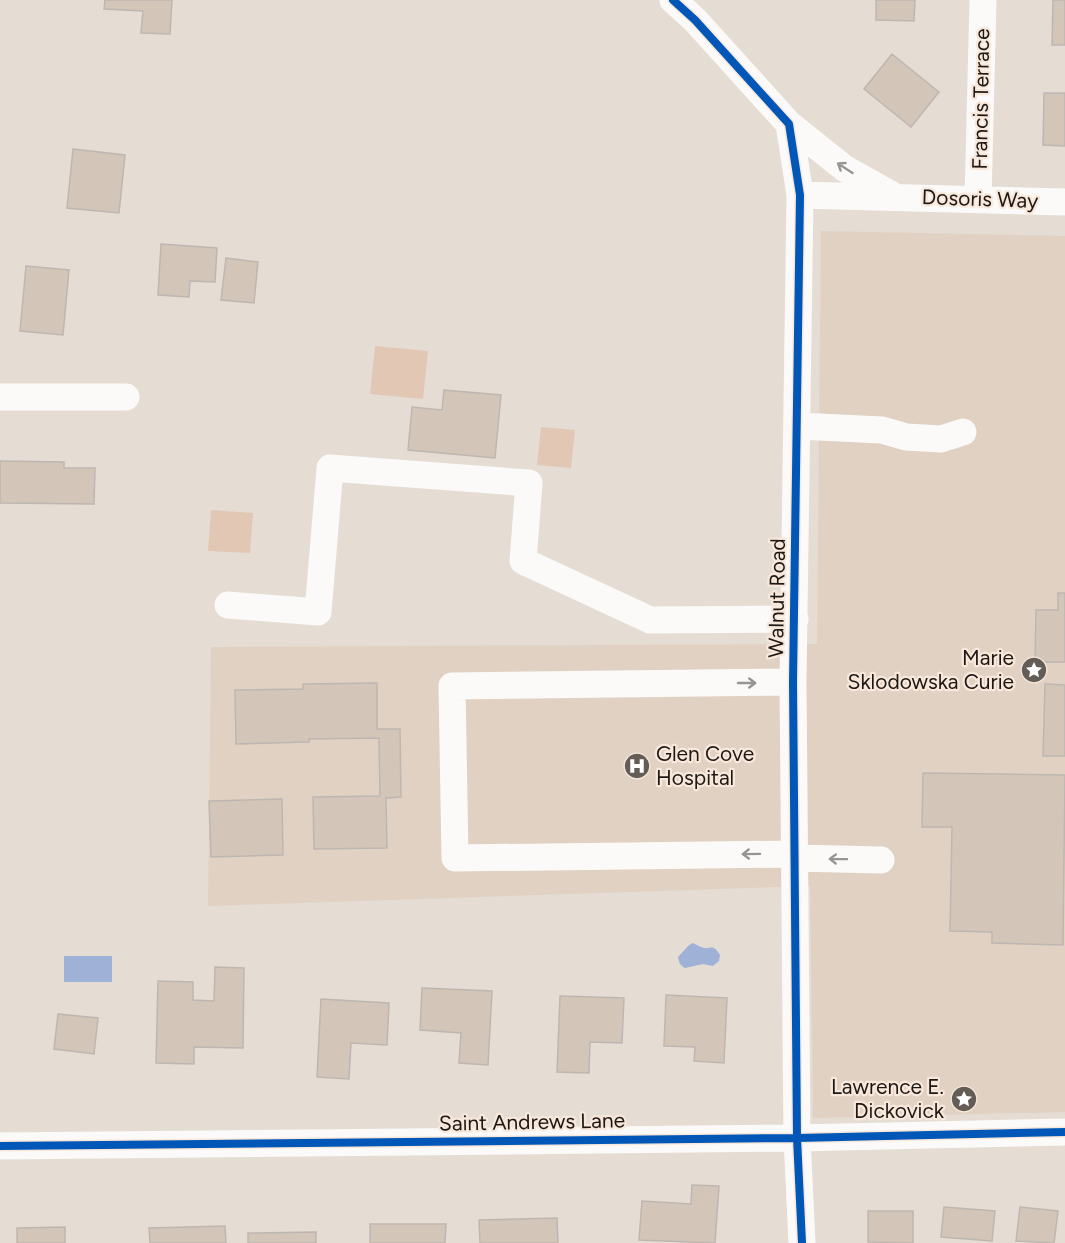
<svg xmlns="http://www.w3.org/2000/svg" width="1065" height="1243" font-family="Figtree,sans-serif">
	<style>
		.built { fill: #e1d1c3 }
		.green { fill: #e2c8b4 }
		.water { fill: #a0b1d7 }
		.building { fill: #d3c5b8; stroke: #beb7b1; stroke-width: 1.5 }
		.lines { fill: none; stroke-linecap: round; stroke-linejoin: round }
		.minor { stroke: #fbfaf9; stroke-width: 27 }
		.cycleway-casing { stroke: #f8e8db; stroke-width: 11 }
		.cycleway { stroke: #0057b8; stroke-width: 8 }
		.oneway { stroke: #989492 }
		.labels { text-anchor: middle; stroke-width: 4.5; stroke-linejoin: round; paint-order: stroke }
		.street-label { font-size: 21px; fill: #1e1814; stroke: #f8e8db }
		.poi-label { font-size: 21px; fill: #1e1814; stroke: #f8e8db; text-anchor: end }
	</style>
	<rect width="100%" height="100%" fill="#e5dcd4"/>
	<path class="built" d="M821,231L1065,236V1112L813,1118L810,886L208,906L211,647L817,644Z"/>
	<path class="green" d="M375,346L428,351L423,399L370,394Z
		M541,427L575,430L571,468L537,465Z
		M211,510L253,513L250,553L208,551Z"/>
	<path class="water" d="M693,943C696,944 698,946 701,947C711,951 712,942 720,955L719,961L713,966L703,964L685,968C680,965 679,963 678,957L689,945Z
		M64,956H112V982H64Z"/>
	<path class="building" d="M105,0H172L170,34L141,33L143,11L104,9Z
		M876,0H915L914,21L876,20Z
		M1053,0H1065V45H1052Z
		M892,54L939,92L911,127L864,89Z
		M1044,93H1065V146L1043,145Z
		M73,149L125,155L119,213L67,208Z
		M161,244L217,248L215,282L190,281L189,297L158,295Z
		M226,258L258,262L254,303L221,300Z
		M26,266L69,270L63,335L20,331Z
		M444,390L501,395L495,458L408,450L412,407L442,410Z
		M0,461L64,462V468H95L94,504L0,503Z
		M1058,593H1065V662H1035L1036,610H1058Z
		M377,683V729H400L401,797L386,798L387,848L314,849L313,797L380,796L379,738L309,739V742L236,744L235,690L303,689V684Z
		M1045,684L1065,685V756H1043Z
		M923,773L1065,775L1063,945L992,943V932L950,931L952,827H922Z
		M282,799L283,855L211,857L209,801Z
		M215,967L244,968L243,1048L194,1047V1064L156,1063L158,981L193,982V1000L214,1001Z
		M422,988L492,991L488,1065L459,1063L461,1033L420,1030Z
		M666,995L727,998L724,1063L694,1061L695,1047L664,1046Z
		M560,996L624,998L622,1043L590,1042L589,1073L557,1072Z
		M321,999L389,1003L387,1045L351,1043L349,1079L317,1077Z
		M58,1014L98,1018L94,1054L54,1049Z
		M692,1185L719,1186L715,1243L639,1240L642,1201L691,1204Z
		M944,1207L995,1211L992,1241L941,1237Z
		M1020,1207L1058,1211L1054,1243L1016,1241Z
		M868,1211H913V1243L868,1242Z
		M557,1218L558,1243H480L479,1220Z
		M370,1224H446L445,1243H370Z
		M225,1226L226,1243H150L149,1228Z
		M65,1227V1243H17V1228Z
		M316,1232V1243H248V1233Z"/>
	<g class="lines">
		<path class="minor" d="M673,0L695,20L789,124L800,195L793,682L797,1138L802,1243
			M789,124L844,168L892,195
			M800,195L1065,202
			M978,199L983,0
			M0,397H126
			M798,426L882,430L906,437L941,439L963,432
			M228,605L318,612L330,468L529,483L523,561L650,620L795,619
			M793,682L452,686L455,858L795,854
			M795,858L881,860
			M0,1146L797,1138L1065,1132"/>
		<g class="cycleway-casing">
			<path id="cycleway" d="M673,0L695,20L789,124L800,195L793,682L797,1138L802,1243
				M0,1146L797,1138L1065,1132"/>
		</g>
		<use href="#cycleway" class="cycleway"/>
	</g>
	<defs><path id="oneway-shaft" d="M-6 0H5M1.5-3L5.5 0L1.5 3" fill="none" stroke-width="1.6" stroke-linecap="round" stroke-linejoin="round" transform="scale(1.5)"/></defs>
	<g class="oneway">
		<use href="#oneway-shaft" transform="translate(845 168) rotate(-147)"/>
		<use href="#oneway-shaft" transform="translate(747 683)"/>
		<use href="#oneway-shaft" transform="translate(751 854) rotate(179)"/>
		<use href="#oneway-shaft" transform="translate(838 859) rotate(-179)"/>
	</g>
	<defs>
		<g id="sight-disc" transform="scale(1.35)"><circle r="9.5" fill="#645d57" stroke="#f8e8db"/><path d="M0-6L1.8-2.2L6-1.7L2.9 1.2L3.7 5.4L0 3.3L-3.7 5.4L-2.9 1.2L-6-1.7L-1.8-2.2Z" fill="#fff"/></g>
		<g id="hospital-disc" transform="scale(1.35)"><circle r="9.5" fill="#645d57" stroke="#f8e8db"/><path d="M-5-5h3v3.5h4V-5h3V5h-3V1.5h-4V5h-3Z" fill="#fff"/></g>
	</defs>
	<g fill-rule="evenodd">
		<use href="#sight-disc" x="1034" y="670"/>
		<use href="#hospital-disc" x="637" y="766"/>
		<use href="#sight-disc" x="964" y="1099"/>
	</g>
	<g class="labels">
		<g class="street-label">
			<text transform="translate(981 99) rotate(-89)" y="7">Francis Terrace</text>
			<text transform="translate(980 199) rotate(2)" y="7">Dosoris Way</text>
			<text transform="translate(777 598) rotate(-89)" y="7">Walnut Road</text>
			<text transform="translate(532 1122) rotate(-1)" y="7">Saint Andrews Lane</text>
		</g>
		<g class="poi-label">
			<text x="1014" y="665">Marie<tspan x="1014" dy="24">Sklodowska Curie</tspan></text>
			<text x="656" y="761" text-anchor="start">Glen Cove<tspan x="656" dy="24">Hospital</tspan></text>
			<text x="944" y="1094">Lawrence E.<tspan x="944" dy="24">Dickovick</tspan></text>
		</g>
	</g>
</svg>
